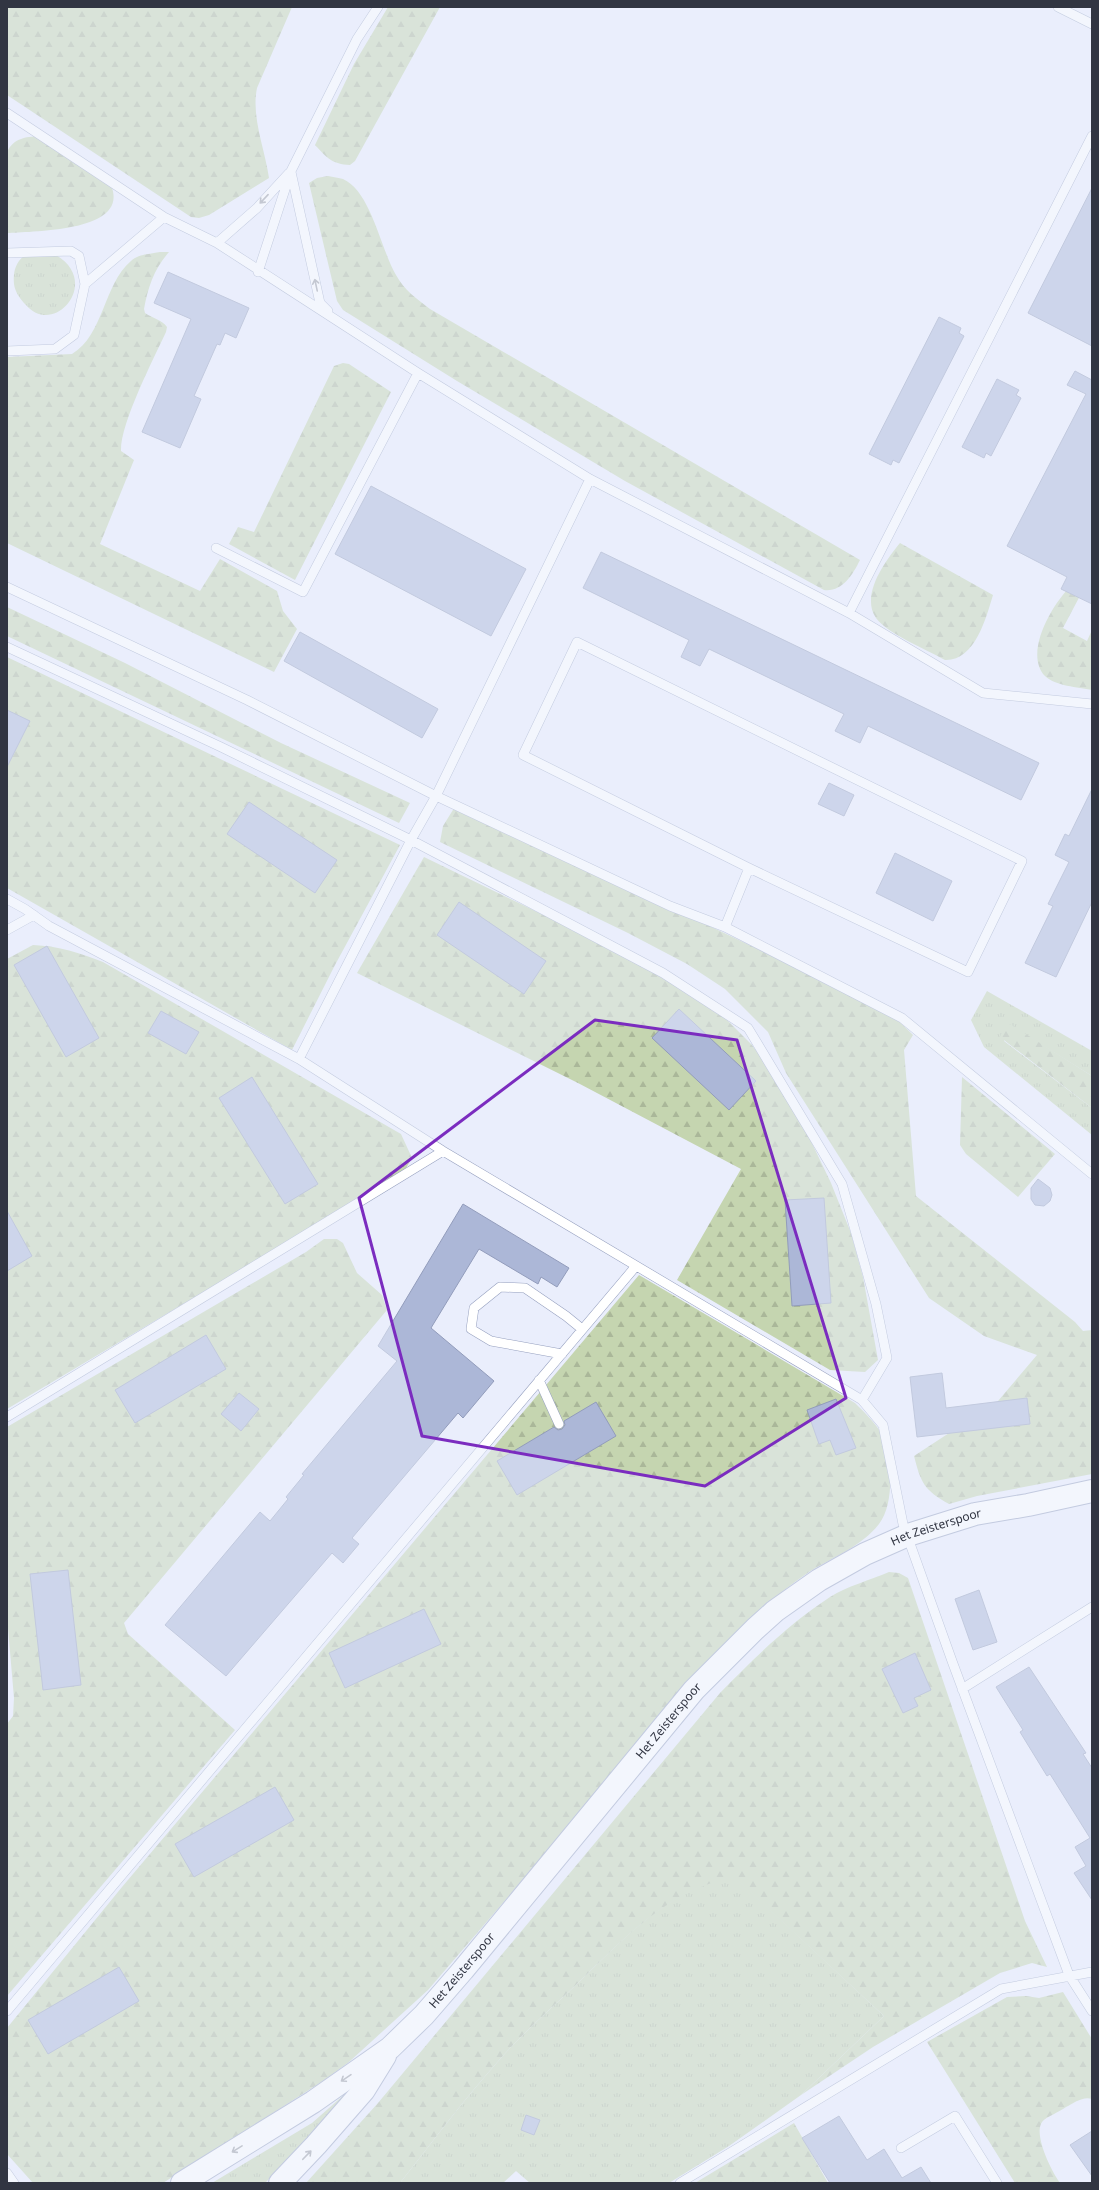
<svg xmlns="http://www.w3.org/2000/svg" width="1099" height="2190" font-family="'Noto Sans',sans-serif">
	<style>
		.grass { fill: url(#grass-tufts) }
		.forest { fill: url(#forest-firs) }
		.building { fill: #acb7d7; stroke: #929cbb }
		.lines { fill: none; stroke-linecap: round; stroke-linejoin: round }
		.service-casing { stroke: #96a0bf; stroke-width: 10 }
		.tertiary-casing { stroke: #96a0bf; stroke-width: 24 }
		.service { stroke: #fff; stroke-width: 9 }
		.tertiary { stroke: #fff; stroke-width: 22 }
		.oneway { stroke: #989aa0 }
		.marked { fill: none; stroke: #7b2cbf; stroke-width: 3; stroke-linejoin: round }
		.labels { text-anchor: middle; stroke-width: 3.5; stroke-linejoin: round; paint-order: stroke }
		.street-label { font-size: 12px; fill: #313542; stroke: #eaeefc }
	</style>
	<defs>
		<pattern id="grass-tufts" width="24" height="20" patternUnits="userSpaceOnUse"><rect width="24" height="20" fill="#c5d5b0"/><path d="M3 7l-1-3M5 7V3M7 7l1-3M15 17l-1-3M17 17v-4M19 17l1-3" fill="none" stroke="#aab799"/></pattern>
		<pattern id="forest-firs" width="22" height="20" patternUnits="userSpaceOnUse"><rect width="22" height="20" fill="#c5d5b0"/><path d="M5 1l3.5 6h-7zM16 11l3.5 6h-7z" fill="#aab799"/></pattern>
	</defs>
	<rect width="100%" height="100%" fill="#eaeefc"/>
	<path class="grass" d="M56,255C102,282 54,338 26,305C20,299 15,292 14,284C13,273 15,263 24,256Z
		M987,991L1092,1051V1076L1010,1025L1004,1041L1092,1108V1135L984,1047L971,1020Z
		M734,1876L884,2016L801,2095L729,2146L669,2183H530L516,2171L503,2183H400C433,2141 465,2098 501,2058C525,2031 553,2007 579,1982C626,1937 668,1889 734,1876Z
		M354,2086L297,2151L265,2183H212L312,2123Z"/>
	<path class="forest" d="M7,7H292L257,88C251,117 265,149 269,178L209,215L199,218L191,217L7,95Z
		M388,7H440L355,161L350,165C332,164 327,158 315,145L354,64Z
		M39,136L112,188C127,232 32,231 7,233V152C14,138 25,137 39,136Z
		M328,176C333,177 339,178 343,179C371,191 381,250 396,275C404,290 417,299 430,309L860,560C852,576 842,592 824,590L625,481L457,381L343,310L337,301L309,183L317,178Z
		M160,252H169C154,269 148,287 144,309L145,313C152,318 162,320 167,327L166,332C154,358 120,424 121,451L134,460L100,544L200,591L220,559L277,591L283,611L297,629L274,672L7,543V357L72,354C104,335 103,285 131,261C138,254 151,254 160,252Z
		M343,363L349,364L391,392L295,580L229,544L238,527L254,532L334,366Z
		M900,543L993,595C986,618 975,661 945,660C926,649 889,635 876,618C860,595 886,560 900,543Z
		M1071,586L1082,592L1063,628L1087,641L1092,630V690C1078,687 1055,686 1045,676C1023,653 1053,603 1071,586Z
		M7,607L125,663L281,743L410,803L399,823L7,636Z
		M7,657L400,845L335,965L292,1050L7,888Z
		M456,805L873,1004L900,1022L913,1035L904,1050L916,1196L1075,1322L1083,1331L1092,1330V1474L977,1496L949,1504C924,1490 921,1483 914,1456L998,1401L1037,1355L984,1336L929,1298L786,1073L768,1032L725,989L687,964L628,933L440,842L443,826Z
		M424,857L622,953L720,1013L752,1045L778,1080L798,1114L831,1183L851,1233L863,1277L878,1360L865,1372L830,1370L677,1280L741,1169L578,1083L357,973Z
		M33,945C59,946 80,953 103,962L401,1134L412,1158L403,1173L7,1409V959Z
		M1010,1024L1092,1076V1108L1000,1037L1003,1030Z
		M962,1077L1055,1154L1018,1197L966,1154L960,1145Z
		M324,1239H337L343,1243L357,1273L382,1295L387,1310L124,1623L128,1634L235,1730L7,1996V1724L13,1716L14,1698L7,1617V1427L306,1252Z
		M639,1275L855,1403C866,1414 880,1427 885,1441C892,1463 894,1505 879,1524C861,1547 833,1557 809,1572C784,1589 761,1609 738,1630L428,1990L349,2062L323,2081L163,2183H33L7,2154V2028L122,1887Z
		M889,1572L899,1573L908,1578L1025,1921L1047,1967L1032,1963L1000,1973L873,2047L801,2095L884,2016L734,1877C669,1889 625,1938 579,1982C553,2007 525,2031 501,2058C465,2098 433,2141 400,2183H306L378,2103L720,1693C754,1658 789,1624 830,1597C848,1586 870,1580 889,1572Z
		M1063,1992L1092,2039V2099C1083,2096 1074,2103 1066,2107C1060,2112 1047,2116 1042,2122C1033,2135 1052,2172 1060,2183H1015L927,2042L1007,1997L1026,1996L1039,1998Z
		M794,2123L828,2183H695Z"/>
	<path class="building" d="M1092,188V346L1028,313Z
		M168,272L249,308L236,338L225,333L220,345L217,344L194,396L201,399L180,448L142,432L191,319L154,303Z
		M939,317L961,328L959,333L964,336L899,463L893,460L891,465L869,454Z
		M1075,371L1092,380V604L1061,589L1067,577L1007,546L1086,394L1067,385Z
		M997,379L1019,390L1016,395L1021,398L991,456L986,453L984,458L962,447Z
		M371,486L526,569L491,636L335,554Z
		M601,552L1039,763L1021,800L868,726L860,743L835,731L844,714L709,649L700,666L681,657L689,640L583,588Z
		M300,632L438,709L422,738L284,661Z
		M7,710L30,721L7,767Z
		M829,783L854,795L844,816L818,804Z
		M1092,789V902L1056,977L1025,963L1053,906L1048,904L1069,862L1055,855L1065,834L1069,836Z
		M249,802L337,860L315,893L227,834Z
		M895,853L952,881L933,921L876,893Z
		M459,902L546,961L524,994L437,935Z
		M47,946L99,1038L66,1057L14,965Z
		M679,1009L756,1081L729,1110L652,1038Z
		M161,1011L199,1032L186,1054L148,1033Z
		M252,1077L318,1184L285,1204L219,1098Z
		M1038,1179L1050,1188L1052,1195L1050,1201L1044,1206L1035,1205L1031,1199V1188Z
		M824,1198L831,1303L792,1306L785,1200Z
		M463,1204L569,1268L557,1287L541,1277L538,1284L479,1249L431,1328L494,1381L463,1418L458,1413L352,1538L359,1544L343,1563L332,1553L226,1676L165,1625L260,1512L270,1521L288,1499L286,1497L304,1475L302,1474L397,1361L378,1346Z
		M7,1211L32,1256L7,1271Z
		M206,1335L226,1369L135,1423L115,1390Z
		M942,1373L946,1408L1027,1398L1030,1424L917,1437L910,1377Z
		M239,1393L259,1409L241,1431L221,1414Z
		M836,1399L856,1448L836,1455L830,1440L819,1444L807,1410Z
		M596,1402L616,1436L517,1495L497,1461L554,1427L558,1430L562,1429L565,1425L564,1421Z
		M68,1570L81,1685L43,1690L30,1574Z
		M979,1590L997,1642L973,1650L955,1599Z
		M424,1609L441,1644L345,1688L329,1653Z
		M915,1653L931,1690L914,1698L918,1706L903,1713L882,1669Z
		M1029,1667L1086,1753L1083,1754L1092,1768V1900L1074,1873L1086,1866L1075,1847L1090,1838L1050,1774L1047,1776L1020,1732L1023,1730L996,1687Z
		M275,1787L294,1820L194,1877L175,1844Z
		M119,1967L139,2001L48,2054L28,2020Z
		M526,2115L540,2120L534,2135L521,2130Z
		M839,2116L867,2160L884,2149L902,2178L921,2167L931,2183H830L802,2138Z
		M1092,2131V2176L1070,2145Z"/>
	<g class="lines">
		<g class="service-casing">
			<path id="service" d="M1058,7L1092,24
				M7,113L164,217L217,243L418,373L590,479L849,613L983,693L1092,704
				M291,172L320,303L328,311
				M217,243L257,208L289,173
				M7,253L71,251L79,256L85,284L74,335L55,349L7,351
				M258,272L291,171L357,39L378,7
				M85,284L164,217
				M216,548L303,592L418,373
				M7,587L247,700L436,796L670,906L725,927L902,1018L1092,1174
				M849,613L1092,136
				M577,642L1022,861L968,972L749,868L523,755Z
				M7,647L221,747L411,840L663,973L748,1028L842,1184L876,1304L887,1358L862,1400
				M7,899L25,909L49,926L299,1059L443,1151L862,1400L883,1425L903,1524L952,1661L1069,1975L1092,2011
				M725,927L749,868
				M7,930L34,915
				M299,1059L411,840L436,796L590,479
				M562,1354L491,1341L471,1329L474,1308L500,1287L525,1288L566,1316L582,1329
				M539,1380L559,1424
				M7,1417L443,1151
				M962,1689L1092,1607
				M7,2011L636,1266
				M901,2148L955,2116L997,2183
				M7,2173L14,2183
				M680,2183L1001,1989L1092,1972"/>
		</g>
		<g class="tertiary-casing">
			<g id="tertiary">
				<path id="s1" d="M182,2183L313,2102L390,2048L424,2015L463,1970L694,1690L755,1629L775,1611L819,1580L865,1554L908,1535L975,1514L1028,1505L1092,1491"/>
				<path d="M280,2183L316,2145L364,2090L385,2056"/>
			</g>
		</g>
		<use href="#service" class="service"/>
		<use href="#tertiary" class="tertiary"/>
	</g>
	<defs><path id="oneway-shaft" d="M-6 0H5M1.5-3L5.5 0L1.5 3" fill="none" stroke-width="1.6" stroke-linecap="round" stroke-linejoin="round"/></defs>
	<g class="oneway">
		<use href="#oneway-shaft" transform="translate(264 199) rotate(133)"/>
		<use href="#oneway-shaft" transform="translate(316 285) rotate(-102)"/>
		<use href="#oneway-shaft" transform="translate(346 2078) rotate(146)"/>
		<use href="#oneway-shaft" transform="translate(237 2149) rotate(148)"/>
		<use href="#oneway-shaft" transform="translate(307 2155) rotate(-46)"/>
	</g>
	<path d="M0 0H1099V2190H0ZM595,1020L737,1040L846,1398L705,1486L422,1436L359,1198Z" fill="#eaeefc" fill-opacity=".55" fill-rule="evenodd"/>
	<path class="marked" d="M595,1020L737,1040L846,1398L705,1486L422,1436L359,1198Z"/>
	<g class="labels">
		<g class="street-label">
			<text dy="4" stroke="none"><textPath href="#s1" startOffset="1014">Het Zeisterspoor</textPath></text>
			<text dy="4" stroke="none"><textPath href="#s1" startOffset="678">Het Zeisterspoor</textPath></text>
			<text dy="4" stroke="none"><textPath href="#s1" startOffset="354">Het Zeisterspoor</textPath></text>
		</g>
	</g>
	<rect width="1099" height="2190" fill="none" stroke="#313542" stroke-width="16"/>
</svg>
